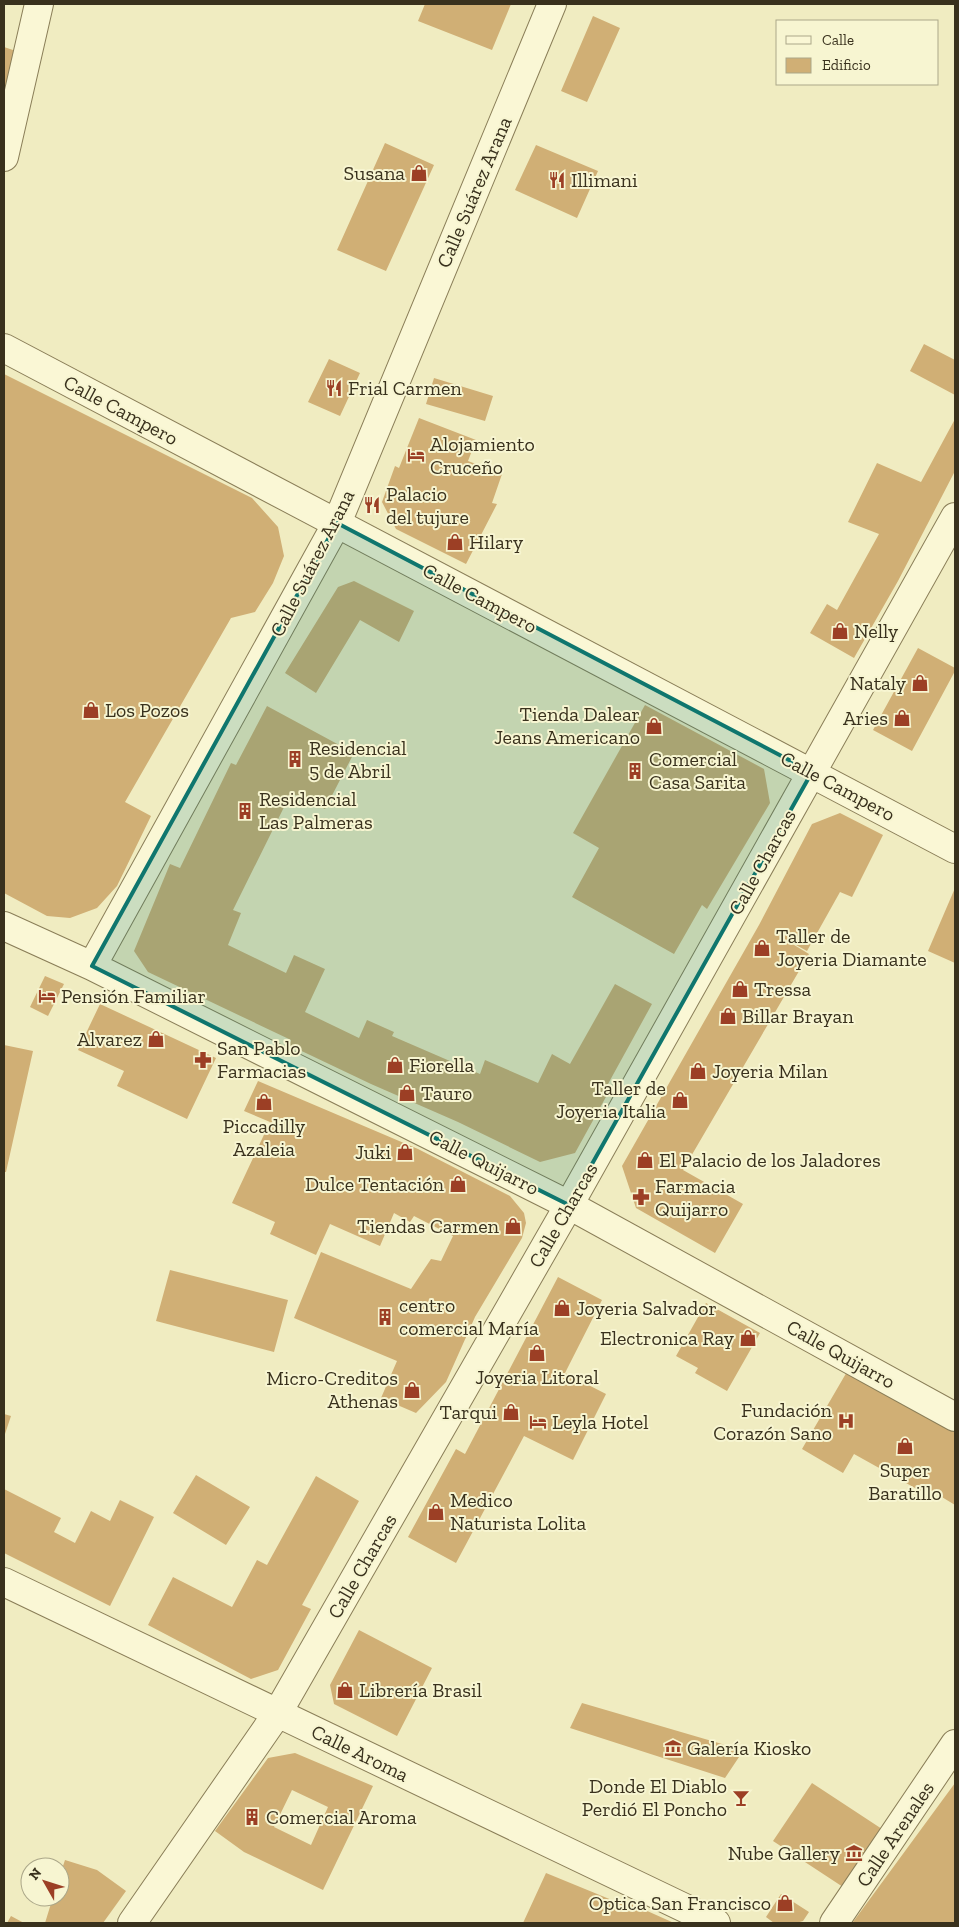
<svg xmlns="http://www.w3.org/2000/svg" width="959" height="1927" font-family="'Zilla Slab',serif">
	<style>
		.building { fill: #d0af75; fill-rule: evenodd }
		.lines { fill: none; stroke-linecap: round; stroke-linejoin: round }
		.minor-casing { stroke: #8a7e58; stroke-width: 30 }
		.minor { stroke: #faf7d5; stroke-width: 28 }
		.marked { fill: #0f766e; fill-opacity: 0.2; stroke: #0f766e; stroke-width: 4; stroke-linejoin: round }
		.labels { text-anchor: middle; stroke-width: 4; stroke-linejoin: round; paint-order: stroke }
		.poi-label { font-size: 20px; fill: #39311d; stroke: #f7f5d1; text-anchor: start }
		.street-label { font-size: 20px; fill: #39311d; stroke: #f7f5d1 }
	</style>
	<rect width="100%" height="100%" fill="#f0ecc1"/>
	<path class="building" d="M425,4H511L492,50L418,21Z
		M593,16L620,28L587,102L561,91Z
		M4,47L16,51L4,110Z
		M385,143L434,165L386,271L337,250Z
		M536,145L598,171L577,218L515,190Z
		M924,344L955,360V395L910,371Z
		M329,359L360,373L340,416L308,402Z
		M4,374L252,498L278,527L284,556L273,583L255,612L231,618L125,802L151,816L117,886L97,908L70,918L47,916L4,893Z
		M434,378L493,396L485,421L426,404Z
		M419,418L476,440L468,461L502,474L492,503L497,504L466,564L396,529L382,502L395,466L399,468Z
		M955,419V471L898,581L854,658L810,633L827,604L837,610L879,534L848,522L877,463L921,482Z
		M354,581L414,611L399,642L360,620L316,693L285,673L338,587Z
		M918,648L955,668V671L912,751L873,730Z
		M645,705L764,769L770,803L707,909L702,905L674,954L572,897L599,848L573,833Z
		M267,706L354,753L325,809L291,793L233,910L241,913L228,945L286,973L294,955L325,969L305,1012L359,1038L367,1020L394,1032L392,1036L480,1074L485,1060L538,1083L552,1054L570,1064L615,984L652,1004L608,1084L612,1086L575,1153L540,1162L458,1122L371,1084L289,1045L291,1040L148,972L134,951L170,864L180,868L231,763L236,765Z
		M840,813L883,835L852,897L840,892L807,951L776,934L809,954L683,1170L743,1204L715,1253L636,1208L622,1166L759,925L812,824Z
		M955,888V963L928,951Z
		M45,976L64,984L48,1016L30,1007Z
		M100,1004L216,1058L187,1119L117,1086L124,1071L78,1050Z
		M4,1045L33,1051L6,1172H4Z
		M258,1081L418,1149L510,1196L524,1213L526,1223L522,1238L475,1317L446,1382L416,1413L381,1398L397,1361L294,1318L321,1252L411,1289L431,1259L441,1261L453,1236L414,1216L410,1222L394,1213L380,1246L330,1224L316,1255L270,1234L275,1222L232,1203L270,1122L244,1111Z
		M170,1270L288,1300L274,1352L156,1321Z
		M558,1277L602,1300L565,1373L606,1394L573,1460L524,1436L456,1563L408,1537L456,1449L465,1454Z
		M706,1303L760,1333L727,1391L695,1373L698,1368L676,1356Z
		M848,1370L955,1432V1505L927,1488L924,1493L854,1454L843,1473L802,1449Z
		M4,1414L11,1416L4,1437Z
		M196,1475L250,1507L226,1545L173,1513Z
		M316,1476L359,1501L302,1605L311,1609L278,1670L251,1679L148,1625L173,1577L232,1607L257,1560L267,1565Z
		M4,1489L61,1518L54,1532L75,1543L91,1511L110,1521L120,1500L154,1517L110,1606L4,1553Z
		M359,1630L432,1668L397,1736L334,1704L330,1685Z
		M582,1703L722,1744L741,1754L725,1778L570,1728Z
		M295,1753L373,1786L323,1890L244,1852L215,1831L268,1758ZM292,1790L328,1807L311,1845L274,1827Z
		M812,1783L882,1829L843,1887L773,1841Z
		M955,1783V1923L853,1922Z
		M65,1860L97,1870L126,1891L103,1923H45L53,1897H60V1875Z
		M546,1873L624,1905L625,1901L674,1923H523Z
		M781,1894L809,1912L803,1921L796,1923H774L766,1917Z
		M11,1916L24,1923H7Z"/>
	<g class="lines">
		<g class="minor-casing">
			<path id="minor" d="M4,157L39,4
				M4,348L955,849
				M4,926L92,966L569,1205L955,1417
				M92,966L337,523L552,4
				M4,1582L716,1923
				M132,1923L277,1714L569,1205L955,517
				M834,1923L955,1744"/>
		</g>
		<use href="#minor" class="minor"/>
	</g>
	<path class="marked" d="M337,523L812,772L569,1205L92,966Z"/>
	<defs>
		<g id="shop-bare" transform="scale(1.35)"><path d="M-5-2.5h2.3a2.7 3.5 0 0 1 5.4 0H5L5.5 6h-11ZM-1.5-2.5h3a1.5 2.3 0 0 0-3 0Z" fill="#9c3f25" stroke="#f7f5d1" stroke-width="2.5" paint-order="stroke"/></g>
		<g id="restaurant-bare" transform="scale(1.35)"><path d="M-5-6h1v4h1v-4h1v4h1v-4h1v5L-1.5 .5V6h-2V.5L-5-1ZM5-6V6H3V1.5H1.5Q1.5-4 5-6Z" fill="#9c3f25" stroke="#f7f5d1" stroke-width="2.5" paint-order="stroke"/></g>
		<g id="hotel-bare" transform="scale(1.35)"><path d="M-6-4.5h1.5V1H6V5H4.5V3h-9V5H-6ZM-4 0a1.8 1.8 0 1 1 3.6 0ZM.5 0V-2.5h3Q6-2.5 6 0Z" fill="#9c3f25" stroke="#f7f5d1" stroke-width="2.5" paint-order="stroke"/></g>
		<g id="building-bare" transform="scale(1.35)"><path d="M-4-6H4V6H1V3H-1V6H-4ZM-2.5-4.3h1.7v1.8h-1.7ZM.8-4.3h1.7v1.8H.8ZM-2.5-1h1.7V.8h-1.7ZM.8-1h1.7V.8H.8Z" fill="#9c3f25" stroke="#f7f5d1" stroke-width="2.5" paint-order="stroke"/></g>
		<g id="pharmacy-bare" transform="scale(1.35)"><path d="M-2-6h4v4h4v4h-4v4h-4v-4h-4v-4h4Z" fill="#9c3f25" stroke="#f7f5d1" stroke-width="2.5" paint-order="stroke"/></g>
		<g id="hospital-bare" transform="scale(1.35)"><path d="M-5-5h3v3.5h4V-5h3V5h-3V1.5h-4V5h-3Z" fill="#9c3f25" stroke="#f7f5d1" stroke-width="2.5" paint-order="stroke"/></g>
		<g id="museum-bare" transform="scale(1.35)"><path d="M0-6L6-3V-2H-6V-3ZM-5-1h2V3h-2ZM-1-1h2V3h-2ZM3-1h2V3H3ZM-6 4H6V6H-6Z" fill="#9c3f25" stroke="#f7f5d1" stroke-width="2.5" paint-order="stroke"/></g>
		<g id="bar-bare" transform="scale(1.35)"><path d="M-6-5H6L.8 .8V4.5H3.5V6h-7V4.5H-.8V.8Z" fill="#9c3f25" stroke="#f7f5d1" stroke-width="2.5" paint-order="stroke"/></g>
	</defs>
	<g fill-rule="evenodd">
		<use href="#shop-bare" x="419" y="173"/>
		<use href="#restaurant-bare" x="557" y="180"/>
		<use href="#restaurant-bare" x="334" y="388"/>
		<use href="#hotel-bare" x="416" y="455"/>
		<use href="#restaurant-bare" x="372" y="505"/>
		<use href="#shop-bare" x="455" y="542"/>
		<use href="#shop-bare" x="840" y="631"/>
		<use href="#shop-bare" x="920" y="683"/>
		<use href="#shop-bare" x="91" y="710"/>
		<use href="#shop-bare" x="902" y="718"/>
		<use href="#shop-bare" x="654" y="726"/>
		<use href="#building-bare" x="295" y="759"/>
		<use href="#building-bare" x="635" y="771"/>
		<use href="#building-bare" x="245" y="811"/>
		<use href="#shop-bare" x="762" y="948"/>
		<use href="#shop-bare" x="740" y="989"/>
		<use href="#hotel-bare" x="47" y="996"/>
		<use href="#shop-bare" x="728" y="1016"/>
		<use href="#shop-bare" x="156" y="1039"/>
		<use href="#pharmacy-bare" x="203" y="1060"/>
		<use href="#shop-bare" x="395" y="1065"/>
		<use href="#shop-bare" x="698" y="1071"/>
		<use href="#shop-bare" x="407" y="1093"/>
		<use href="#shop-bare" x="680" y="1100"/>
		<use href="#shop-bare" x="264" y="1102"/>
		<use href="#shop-bare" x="405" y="1152"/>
		<use href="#shop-bare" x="645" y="1160"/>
		<use href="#shop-bare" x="458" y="1184"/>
		<use href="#pharmacy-bare" x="641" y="1197"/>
		<use href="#shop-bare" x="513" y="1226"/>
		<use href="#shop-bare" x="562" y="1308"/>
		<use href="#building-bare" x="385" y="1317"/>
		<use href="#shop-bare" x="748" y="1338"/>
		<use href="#shop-bare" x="537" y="1353"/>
		<use href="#shop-bare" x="412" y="1390"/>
		<use href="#shop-bare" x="511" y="1412"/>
		<use href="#hospital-bare" x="846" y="1421"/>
		<use href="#hotel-bare" x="538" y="1422"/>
		<use href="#shop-bare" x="905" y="1446"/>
		<use href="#shop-bare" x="436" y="1512"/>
		<use href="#shop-bare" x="345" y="1690"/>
		<use href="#museum-bare" x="673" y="1748"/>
		<use href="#bar-bare" x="741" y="1798"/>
		<use href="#building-bare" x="252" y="1817"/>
		<use href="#museum-bare" x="854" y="1853"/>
		<use href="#shop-bare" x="785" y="1903"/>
	</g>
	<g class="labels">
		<g class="poi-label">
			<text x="405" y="180" text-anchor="end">Susana</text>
			<text x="571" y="187">Illimani</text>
			<text x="348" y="395">Frial Carmen</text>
			<text x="430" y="451">Alojamiento<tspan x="430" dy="23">Cruceño</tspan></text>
			<text x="386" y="501">Palacio<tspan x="386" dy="23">del tujure</tspan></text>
			<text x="469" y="549">Hilary</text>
			<text x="854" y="638">Nelly</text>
			<text x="906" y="690" text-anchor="end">Nataly</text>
			<text x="105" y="717">Los Pozos</text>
			<text x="640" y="721" text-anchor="end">Tienda Dalear<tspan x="640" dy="23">Jeans Americano</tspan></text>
			<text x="888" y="725" text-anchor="end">Aries</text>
			<text x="309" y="755">Residencial<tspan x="309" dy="23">5 de Abril</tspan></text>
			<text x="649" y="766">Comercial<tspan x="649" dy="23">Casa Sarita</tspan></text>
			<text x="259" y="806">Residencial<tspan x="259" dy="23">Las Palmeras</tspan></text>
			<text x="776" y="943">Taller de<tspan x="776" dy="23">Joyeria Diamante</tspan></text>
			<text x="754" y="996">Tressa</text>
			<text x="61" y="1003">Pensión Familiar</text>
			<text x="742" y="1023">Billar Brayan</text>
			<text x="142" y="1046" text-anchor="end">Alvarez</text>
			<text x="217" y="1055">San Pablo<tspan x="217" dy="23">Farmacias</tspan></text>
			<text x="409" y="1072">Fiorella</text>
			<text x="712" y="1078">Joyeria Milan</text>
			<text x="666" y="1095" text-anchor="end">Taller de<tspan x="666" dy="23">Joyeria Italia</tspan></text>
			<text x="421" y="1100">Tauro</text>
			<text x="264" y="1133" text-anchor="middle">Piccadilly<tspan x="264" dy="23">Azaleia</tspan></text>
			<text x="391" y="1159" text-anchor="end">Juki</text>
			<text x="659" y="1167">El Palacio de los Jaladores</text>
			<text x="444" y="1191" text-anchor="end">Dulce Tentación</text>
			<text x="655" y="1193">Farmacia<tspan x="655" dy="23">Quijarro</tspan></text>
			<text x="499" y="1233" text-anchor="end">Tiendas Carmen</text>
			<text x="399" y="1312">centro<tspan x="399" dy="23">comercial María</tspan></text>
			<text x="576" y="1315">Joyeria Salvador</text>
			<text x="734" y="1345" text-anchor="end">Electronica Ray</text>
			<text x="537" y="1384" text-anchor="middle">Joyeria Litoral</text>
			<text x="398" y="1385" text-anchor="end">Micro-Creditos<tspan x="398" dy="23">Athenas</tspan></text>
			<text x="832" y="1417" text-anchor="end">Fundación<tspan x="832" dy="23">Corazón Sano</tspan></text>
			<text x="497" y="1419" text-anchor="end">Tarqui</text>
			<text x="552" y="1429">Leyla Hotel</text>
			<text x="905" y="1477" text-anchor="middle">Super<tspan x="905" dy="23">Baratillo</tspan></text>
			<text x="450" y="1507">Medico<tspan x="450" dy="23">Naturista Lolita</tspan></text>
			<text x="359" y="1697">Librería Brasil</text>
			<text x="687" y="1755">Galería Kiosko</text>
			<text x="727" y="1793" text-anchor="end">Donde El Diablo<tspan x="727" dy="23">Perdió El Poncho</tspan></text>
			<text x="266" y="1824">Comercial Aroma</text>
			<text x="840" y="1860" text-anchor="end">Nube Gallery</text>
			<text x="771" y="1910" text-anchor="end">Optica San Francisco</text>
		</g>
		<g class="street-label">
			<text transform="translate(474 192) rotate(-67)" y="7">Calle Suárez Arana</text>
			<text transform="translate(121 410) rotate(28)" y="7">Calle Campero</text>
			<text transform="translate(312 563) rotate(-63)" y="7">Calle Suárez Arana</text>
			<text transform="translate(480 598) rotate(28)" y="7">Calle Campero</text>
			<text transform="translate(838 786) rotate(28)" y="7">Calle Campero</text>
			<text transform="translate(762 862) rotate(-61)" y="7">Calle Charcas</text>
			<text transform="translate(484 1162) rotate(27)" y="7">Calle Quijarro</text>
			<text transform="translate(563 1215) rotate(-60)" y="7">Calle Charcas</text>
			<text transform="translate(841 1354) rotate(29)" y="7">Calle Quijarro</text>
			<text transform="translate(362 1566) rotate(-60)" y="7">Calle Charcas</text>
			<text transform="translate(360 1753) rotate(26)" y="7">Calle Aroma</text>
			<text transform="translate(895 1834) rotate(-56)" y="7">Calle Arenales</text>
		</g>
	</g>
	<rect width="959" height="1927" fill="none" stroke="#39311d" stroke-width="10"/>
	<rect x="776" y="20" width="162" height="65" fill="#f7f5d1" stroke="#aba789"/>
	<rect x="786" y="36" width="25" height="8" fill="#faf7d5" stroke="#aba789"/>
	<text x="822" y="45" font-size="15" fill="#39311d">Calle</text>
	<rect x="786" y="58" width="25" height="15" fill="#d0af75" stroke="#aba789"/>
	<text x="822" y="70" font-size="15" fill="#39311d">Edificio</text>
	<g transform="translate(45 1882) rotate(309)"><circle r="24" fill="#f7f5d1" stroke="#aba789"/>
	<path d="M0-4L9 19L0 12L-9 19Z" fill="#9c3f25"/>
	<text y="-8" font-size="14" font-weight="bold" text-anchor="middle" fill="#39311d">N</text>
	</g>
</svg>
